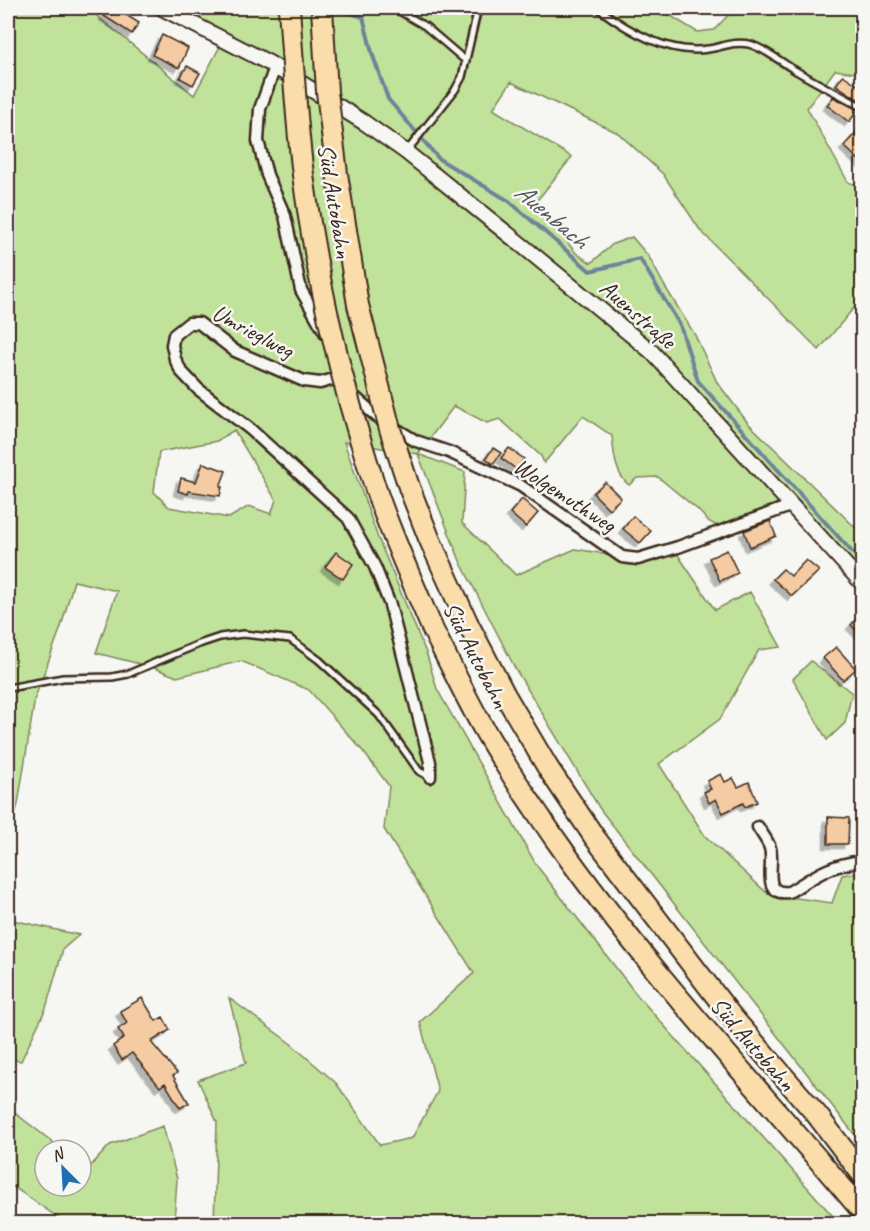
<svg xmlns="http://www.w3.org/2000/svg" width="870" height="1231" font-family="Caveat,sans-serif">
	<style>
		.green { fill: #c1e29b; stroke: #7e865c; stroke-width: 1.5; fill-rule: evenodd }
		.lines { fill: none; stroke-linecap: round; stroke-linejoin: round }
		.stream { stroke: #6f8399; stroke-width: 4 }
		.building { fill: #f4cba3; stroke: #3b2a1e; stroke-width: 1.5; filter: url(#shadow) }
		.service-casing { stroke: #3b2a1e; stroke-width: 10 }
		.minor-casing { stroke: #3b2a1e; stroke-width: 15 }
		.tertiary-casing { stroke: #3b2a1e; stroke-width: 18 }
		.motorway-casing { stroke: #3b2a1e; stroke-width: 24 }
		.service { stroke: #f6f6f2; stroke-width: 5 }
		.minor { stroke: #f6f6f2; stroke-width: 10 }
		.tertiary { stroke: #f6f6f2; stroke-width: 14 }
		.motorway { stroke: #fbddab; stroke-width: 20 }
		.motorway-bridge-casing { stroke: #3b2a1e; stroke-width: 24; stroke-linecap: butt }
		.motorway-bridge { stroke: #fbddab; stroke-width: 20 }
		.labels { text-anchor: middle; stroke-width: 5; stroke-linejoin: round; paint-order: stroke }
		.street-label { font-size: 24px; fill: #3b2a1e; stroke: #f6f6f2 }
		.water-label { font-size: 26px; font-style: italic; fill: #55565c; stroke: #f6f6f2 }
	</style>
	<defs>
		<filter id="shadow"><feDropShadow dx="-4.5" dy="4.5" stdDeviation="0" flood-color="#0004"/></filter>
	</defs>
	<rect width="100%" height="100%" fill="#f6f6f2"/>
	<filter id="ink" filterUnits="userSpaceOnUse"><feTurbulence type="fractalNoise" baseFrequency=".0167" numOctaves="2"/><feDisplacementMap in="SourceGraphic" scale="12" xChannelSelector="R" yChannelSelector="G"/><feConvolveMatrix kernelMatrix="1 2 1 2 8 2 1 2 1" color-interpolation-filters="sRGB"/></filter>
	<g filter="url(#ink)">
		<path class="green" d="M8,8H87L194,95L226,35L177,8H658L697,32L714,30L735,8H862V74L835,70L807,108L848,182L862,187V298L819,350L700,230L663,174L618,133L511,82L493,109L572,157L535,203L576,253L591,263L613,244L632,237L649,257L664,285L695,335L717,382L748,423L862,534V575L789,495L768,509L719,527L708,521L698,510L658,477L637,478L629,485C615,474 614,454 612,436L583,416L544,463L541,456L500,419L487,423L454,406L418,454L465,472L462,523L516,575L575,549L600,553L630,563L672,546L715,610L750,592L781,647L759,650L720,719L659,764L705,836L768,894L832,903L842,875L862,872V1144L600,809L516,670L460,561L418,454L344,442L378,538L427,655L437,689L537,866L637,995L839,1223H214L217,1122L198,1080L246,1063L229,998L290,1043L336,1083L380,1145L412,1138L438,1091L420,1022L474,973L384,829L389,786L362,750L309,690L241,661L177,677L152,667L96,653L117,591L74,581L61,627L35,698L18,804L8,840ZM234,430L276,500L271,514L249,506L229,518L169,507L154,492L159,452L217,441Z
			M811,661L852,693L845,723L827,740L793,679Z
			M8,919L79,935L63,949L46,1008L21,1061L8,1059Z
			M11,1110L63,1150H45V1186H81V1164L88,1169L110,1145L163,1126L177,1179L174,1223H66L8,1183V1115Z"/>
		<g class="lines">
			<path class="stream" d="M334,8L363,17L372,53L388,99L439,159L509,201L590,271L640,259L680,325L698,381L862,563"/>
		</g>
		<path class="building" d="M110,8H115L139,23L132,34L104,16Z
			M162,35L188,48L179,68L152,55Z
			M187,66L200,73L193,85L180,78Z
			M843,75L862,88V102L836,85Z
			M833,97L858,110L849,122L827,105Z
			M862,126V163L844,146Z
			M493,448L501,453L493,464L486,458Z
			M509,448L524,459L516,469L501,458Z
			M203,463L226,471L220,487H222L220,496L189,491L188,494L178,491L181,478L196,482Z
			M605,482L621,498L609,509L593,493Z
			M522,499L538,513L526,527L510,513Z
			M633,516L651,531L640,543L623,529Z
			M770,521L776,536L750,547L744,531Z
			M727,550L738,573L720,581L709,558Z
			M336,552L353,564L343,579L325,567Z
			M806,560L819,571L792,596L773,579L783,569L791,576Z
			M862,613V636L851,625Z
			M836,647L856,669L843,680L823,658Z
			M721,774L725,782L733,778L738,787L749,782L757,802L745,807L743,803L723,813L716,799L709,803L704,792L711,789L707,781Z
			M828,817L849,818L848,844H828Z
			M142,998L156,1021L163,1017L170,1030L151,1042L177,1073L173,1076L189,1103L180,1108L165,1083L160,1087L132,1053L122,1060L113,1046L124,1038L118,1029L127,1023L120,1011Z"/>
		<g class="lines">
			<g class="service-casing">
				<path id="service" d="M394,8L425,26L466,61
					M598,8C628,31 668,55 708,49C722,47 734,41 749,44C766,49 778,60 793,69C816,83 839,94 862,107
					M407,151L455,90L462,77L478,8
					M8,688L63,678L112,677L128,674L199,644L220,637L243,634L290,639L319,660L379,715L419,771L430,777"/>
			</g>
			<g class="minor-casing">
				<path id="minor" d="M275,67L260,109L258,141L267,175L285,216L301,290L326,334
					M334,379L320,383L304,381L235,351L199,323H189L174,335L172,345L175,359L181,371L198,389L250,429L348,518L375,567L390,605L430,762V777
					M350,393L381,420L416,441L449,452L521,486L622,557L638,559L678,547L790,506
					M862,689V699
					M758,827C762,834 768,841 770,848C775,863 760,896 789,892C817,875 829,865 862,861"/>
			</g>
			<g class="tertiary-casing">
				<path id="tertiary" d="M162,8L269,63L365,123L406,152L524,247L652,352L862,583"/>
			</g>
			<g class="motorway-casing">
				<path id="motorway" d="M468,624L505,695L548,768L595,838L732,1017L817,1115L862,1174
					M432,628C446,656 460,685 475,713C498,756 526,796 553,836C646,969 758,1087 862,1211"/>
			</g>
			<use href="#service" class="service"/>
			<use href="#minor" class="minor"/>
			<use href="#tertiary" class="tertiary"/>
			<use href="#motorway" class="motorway"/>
			<g class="motorway-bridge-casing">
				<path id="motorway-bridge" d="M289,8C293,63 296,119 303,175C317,283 343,390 377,493C393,539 413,583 432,628
					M322,8L327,92L337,174L358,305L390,429L409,487L429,538L468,624"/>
			</g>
			<use href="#motorway-bridge" class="motorway-bridge"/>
		</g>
	</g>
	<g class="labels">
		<g class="street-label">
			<text transform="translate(335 201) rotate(81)" y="8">Süd Autobahn</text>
			<text transform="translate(638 314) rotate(41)" y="8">Auenstraße</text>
			<text transform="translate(253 331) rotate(28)" y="8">Umrieglweg</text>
			<text transform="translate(565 495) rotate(33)" y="8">Wolgemuthweg</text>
			<text transform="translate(476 655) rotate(63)" y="8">Süd Autobahn</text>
			<text transform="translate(753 1044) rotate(49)" y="8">Süd Autobahn</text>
		</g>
		<g class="water-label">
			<text transform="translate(552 215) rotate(40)" y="9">Auenbach</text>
		</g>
	</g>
	<rect width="870" height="1231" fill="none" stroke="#f6f6f2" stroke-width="30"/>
	<rect x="15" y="15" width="840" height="1201" fill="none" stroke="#3b2a1e" stroke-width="2" filter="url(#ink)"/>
	<g transform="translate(63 1168) rotate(336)"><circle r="28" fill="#f6f6f2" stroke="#aba49d" stroke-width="1.5"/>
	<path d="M0-4.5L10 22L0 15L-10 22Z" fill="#1f6fb2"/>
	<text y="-9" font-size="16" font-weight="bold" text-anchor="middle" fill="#3b2a1e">N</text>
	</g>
</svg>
